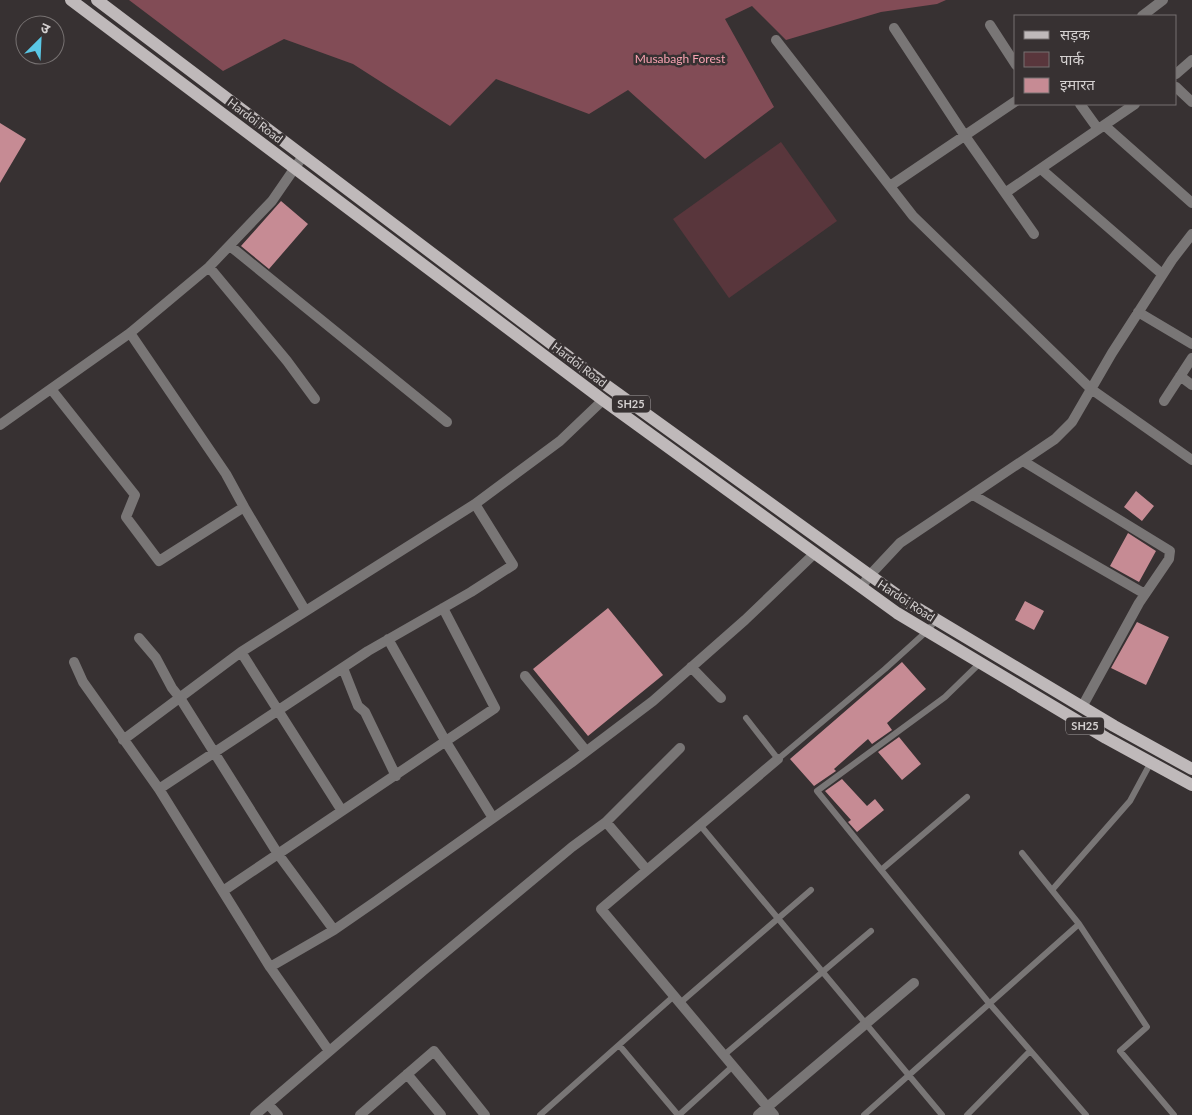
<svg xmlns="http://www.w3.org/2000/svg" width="1192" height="1115" font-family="Lato,'Noto Sans Devanagari',sans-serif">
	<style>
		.green { fill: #59363c }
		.forest { fill: #824c56 }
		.building { fill: #c68b94 }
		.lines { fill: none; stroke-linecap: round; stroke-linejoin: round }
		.service { stroke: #797676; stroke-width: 6 }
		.minor { stroke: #797676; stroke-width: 10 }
		.primary { stroke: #bfb9ba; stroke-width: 12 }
		.labels { text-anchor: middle; stroke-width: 5; stroke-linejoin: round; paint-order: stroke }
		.shield { fill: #373132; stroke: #a5a0a1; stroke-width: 1 }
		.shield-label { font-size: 11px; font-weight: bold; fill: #d4d0d0 }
		.park-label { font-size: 12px; fill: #f8a2b1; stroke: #373132 }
		.street-label { font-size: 12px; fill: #d4d0d0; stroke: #373132 }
	</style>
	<rect width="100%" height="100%" fill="#373132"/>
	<path class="green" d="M781,142L837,221L729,298L673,219Z"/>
	<path class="forest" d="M129,0H946L937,4L881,12L786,40L752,6L725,19L774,107L705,159L628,90L589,114L496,79L450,126L353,64L284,39L223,71Z"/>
	<path class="building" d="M0,123L26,139L0,183Z
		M281,201L308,224L269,269L241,246Z
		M1136,491L1154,506L1142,521L1124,507Z
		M1128,533L1156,551L1139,582L1110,566Z
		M1025,601L1044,611L1034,630L1015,620Z
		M608,608L663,675L588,736L533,669Z
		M1137,622L1169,637L1146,685L1111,668Z
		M902,662L926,689L887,723L892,730L872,744L868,739L834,769L836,771L814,786L790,759Z
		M899,737L921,764L902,780L878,752Z
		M842,779L867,806L875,799L884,810L857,832L848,822L851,820L825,791Z"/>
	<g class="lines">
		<path class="service" d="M980,663L945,697L817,791L989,1003L1086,1115
			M746,718L778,759L885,669L927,631L936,620
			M700,825L942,1115
			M1022,853L1079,924L1147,1027L1120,1051L1174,1115
			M881,870L967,797
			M1052,890L1130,801L1151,762
			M680,1003L811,890
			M619,1045L678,1115
			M724,1055L871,931
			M540,1115L674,996
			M679,1115L733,1066
			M864,1115L1079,924
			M967,1115L1030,1051"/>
		<path class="minor" d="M1142,16L1163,0
			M990,25L1016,65
			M894,28L965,136L1034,234
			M776,40L913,216L1091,389L1192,460
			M1176,74L1192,60
			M1176,87L1192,102
			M1080,104L1098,129
			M1104,125L1192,203
			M1041,169L1162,274
			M890,186L1016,101
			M1005,193L1135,104
			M230,246L447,422
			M209,267L287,361L315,399
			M1138,312L1192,344
			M130,333L226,474L244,507
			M1180,376L1192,385
			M51,389L135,495L126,517L159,561L244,507L305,610
			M603,400L560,441L475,504L513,565L471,592L368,651L159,789L270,967L334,930L376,901L571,763L653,701L745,620L814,554
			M1164,401L1192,358
			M0,425L130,333L209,267L272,201L303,156
			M1023,461L1170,551L1169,559L1139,603L1082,707
			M973,495L1145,594
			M861,587L870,575L900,543L1055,439L1072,422L1112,353L1172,260L1192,234
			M139,638L156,658L172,688L180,698L278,854L334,930
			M388,639L446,742L493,818
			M241,652L342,811
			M74,662L83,682L159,789
			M691,667L721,698
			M343,668L358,706L365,712L396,776
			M525,676L586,751
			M123,740L241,652L475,504
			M606,822L647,870
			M223,891L495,708L443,608
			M270,967L329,1051
			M407,1074L441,1115
			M268,1104L278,1115
			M255,1115L424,970L572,847L606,822L680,748
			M360,1115L434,1051L485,1115
			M758,1115L914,983
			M774,1115L601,909L778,759"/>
		<path class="primary" d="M71,0L603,400L897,613L1106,738L1192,785
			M97,0L606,385L907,602L1114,726L1192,769"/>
	</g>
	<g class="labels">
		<g class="shield">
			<rect x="612" y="395.5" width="38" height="17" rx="4"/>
			<rect x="1066" y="717.5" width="38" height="17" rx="4"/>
		</g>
		<g class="shield-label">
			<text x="631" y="408">SH25</text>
			<text x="1085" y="730">SH25</text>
		</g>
		<g class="park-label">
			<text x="680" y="63">Musabagh Forest</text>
		</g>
		<g class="street-label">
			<text transform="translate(255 121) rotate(37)" y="4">Hardoi Road</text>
			<text transform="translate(579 365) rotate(37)" y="4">Hardoi Road</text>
			<text transform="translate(906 601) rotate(33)" y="4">Hardoi Road</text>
		</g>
	</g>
	<rect x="1014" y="15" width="162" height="90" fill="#373132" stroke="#767171"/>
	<rect x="1024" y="31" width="25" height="8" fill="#bfb9ba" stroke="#767171"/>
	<text x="1060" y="40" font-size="15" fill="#d4d0d0">सड़क</text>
	<rect x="1024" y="52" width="25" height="15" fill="#59363c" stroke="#767171"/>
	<text x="1060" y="65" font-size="15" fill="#d4d0d0">पार्क</text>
	<rect x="1024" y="78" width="25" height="15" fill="#c68b94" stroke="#767171"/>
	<text x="1060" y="90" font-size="15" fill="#d4d0d0">इमारत</text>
	<g transform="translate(40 40) rotate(24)"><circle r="24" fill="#373132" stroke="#767171"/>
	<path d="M0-4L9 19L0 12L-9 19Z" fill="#5ac8e6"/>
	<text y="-8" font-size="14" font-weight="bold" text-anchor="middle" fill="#d4d0d0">उ</text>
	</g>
</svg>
